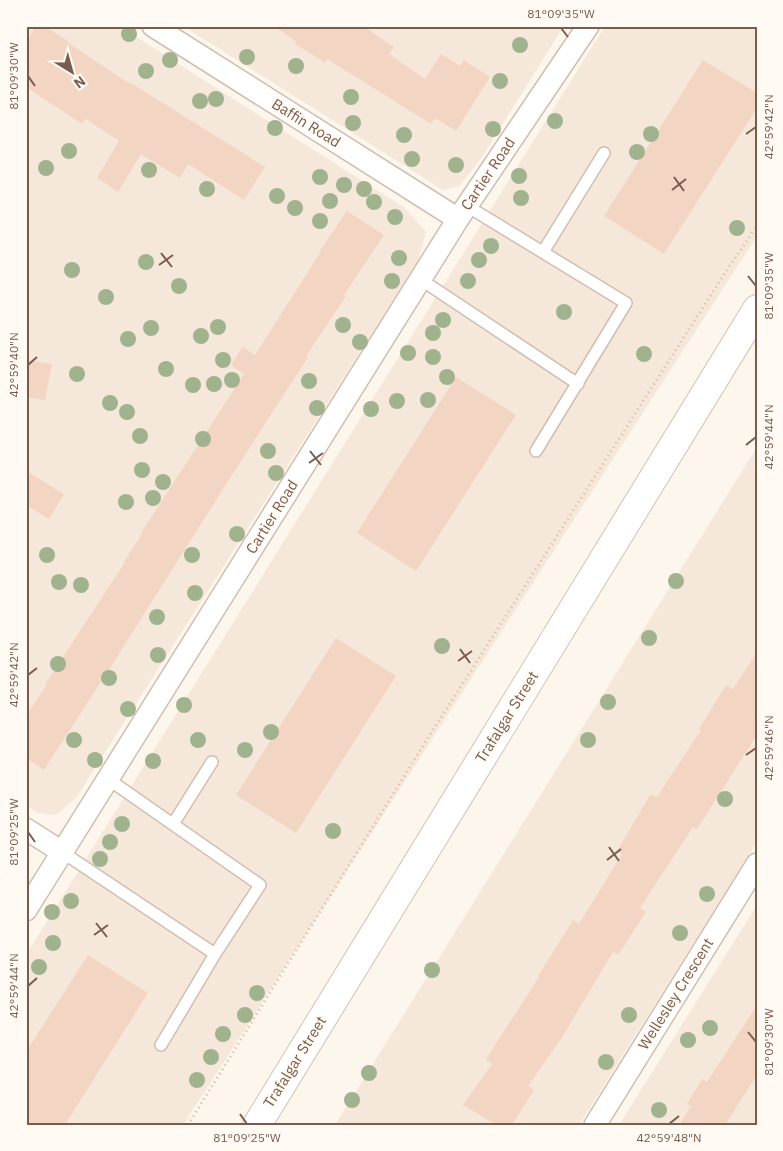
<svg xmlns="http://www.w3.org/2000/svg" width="783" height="1151" font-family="'IBM Plex Sans',sans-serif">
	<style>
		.residential { fill: #f5e8da }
		.building { fill: #f3d5c3 }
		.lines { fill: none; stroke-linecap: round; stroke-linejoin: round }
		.lane-casing { stroke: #d1beb0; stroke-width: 14 }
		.street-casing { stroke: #d1beb0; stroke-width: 24 }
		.secondary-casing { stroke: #d6c0b0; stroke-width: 30 }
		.path { stroke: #d9b8a5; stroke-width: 3; stroke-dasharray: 1 4; stroke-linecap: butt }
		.lane { stroke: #fff; stroke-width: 11 }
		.street { stroke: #fff; stroke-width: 21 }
		.secondary { stroke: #fff; stroke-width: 28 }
		.tree { fill: #a0b28e }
		.ticks { fill: none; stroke: #7a5c4d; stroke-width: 2 }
		.labels { text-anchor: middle; stroke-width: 4; stroke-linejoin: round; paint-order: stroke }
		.street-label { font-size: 15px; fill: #7a5c4d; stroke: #fffaf3 }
		.neatline { fill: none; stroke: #7a5c4d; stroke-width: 2 }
		.ticks-label { font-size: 12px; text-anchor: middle; fill: #7a5c4d }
	</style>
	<rect width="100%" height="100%" fill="#fdf6ec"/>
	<path class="residential" d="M26,26H119L405,208L426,232L418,261L76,798L56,815L38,813L26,805Z
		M183,26H564L480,160L459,186L443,190Z
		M605,26H757V236L183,1125H26V955Z
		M757,447V842L579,1125H335Z
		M757,905V1125H619Z"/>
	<path class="building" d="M36,26H45L68,41L67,42L130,84L131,83L265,167L244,200L188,164L180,178L141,154L118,192L97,178L119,141L86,119L82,124L26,87V43Z
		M273,26H363L394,47L389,54L425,79L441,54L460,66L464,60L490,77L456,131L435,118L431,124L327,59L325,63L295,44L296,41Z
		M703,60L757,93V108L664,254L604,216Z
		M347,211L384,235L344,295L346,296L306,356L308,357L230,478L110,668L44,770L26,758V716L47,684L46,683L125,562L124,561L142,534L141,533L244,374L231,365L243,347L255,355L320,253L319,252Z
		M26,360L52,364L45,400L26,397Z
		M456,377L516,415L416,571L357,533Z
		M26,471L64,494L49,519L26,505Z
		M336,638L396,676L296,833L236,795Z
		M757,652V735L697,829L693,827L640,908L646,912L618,955L613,952L561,1039L528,1086L534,1090L512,1125H496L463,1105L492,1064L486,1059L539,977L538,976L573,920L579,924L622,854L617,851L650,795L657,797L701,730L699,729L726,685L733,689Z
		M88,955L148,993L65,1125H26V1052Z
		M757,1005V1075L725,1125H679L691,1106L687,1104L702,1079L707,1082Z"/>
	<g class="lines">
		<g class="lane-casing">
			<path id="lane" d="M467,206L626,303L536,451
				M543,252L604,153
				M420,279L578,384
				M108,779L260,885L215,954L161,1045
				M173,824L212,762
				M62,852L215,954"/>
		</g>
		<g class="street-casing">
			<path id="street" d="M153,26L458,219
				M26,829L62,852
				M26,910L458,219L588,26
				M595,1125L757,864"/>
		</g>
		<g class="secondary-casing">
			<path id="secondary" d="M257,1125L757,309"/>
		</g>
		<path class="path" d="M188,1125L426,741L723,276L757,226"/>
		<use href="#lane" class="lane"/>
		<use href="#street" class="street"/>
		<use href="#secondary" class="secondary"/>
	</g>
	<g class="tree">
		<circle cx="129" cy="34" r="8"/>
		<circle cx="520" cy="45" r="8"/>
		<circle cx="247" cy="57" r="8"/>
		<circle cx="170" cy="60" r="8"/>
		<circle cx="296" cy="66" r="8"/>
		<circle cx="146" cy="71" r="8"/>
		<circle cx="500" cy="81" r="8"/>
		<circle cx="351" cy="97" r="8"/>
		<circle cx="216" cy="99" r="8"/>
		<circle cx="200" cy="101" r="8"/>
		<circle cx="555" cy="121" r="8"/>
		<circle cx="353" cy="123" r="8"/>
		<circle cx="275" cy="128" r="8"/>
		<circle cx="493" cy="129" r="8"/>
		<circle cx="651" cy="134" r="8"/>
		<circle cx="404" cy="135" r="8"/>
		<circle cx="69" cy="151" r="8"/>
		<circle cx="637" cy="152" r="8"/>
		<circle cx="412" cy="159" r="8"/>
		<circle cx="456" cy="165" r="8"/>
		<circle cx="46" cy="168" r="8"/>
		<circle cx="149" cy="170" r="8"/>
		<circle cx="519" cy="176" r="8"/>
		<circle cx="320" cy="177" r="8"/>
		<circle cx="344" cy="185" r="8"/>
		<circle cx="207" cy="189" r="8"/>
		<circle cx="364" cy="189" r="8"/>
		<circle cx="277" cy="196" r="8"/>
		<circle cx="521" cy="198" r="8"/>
		<circle cx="330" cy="201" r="8"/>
		<circle cx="374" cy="202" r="8"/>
		<circle cx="295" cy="208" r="8"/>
		<circle cx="395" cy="217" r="8"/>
		<circle cx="320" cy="221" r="8"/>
		<circle cx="737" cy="228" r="8"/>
		<circle cx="491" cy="246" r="8"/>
		<circle cx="399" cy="258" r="8"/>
		<circle cx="479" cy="260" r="8"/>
		<circle cx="146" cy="262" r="8"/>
		<circle cx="72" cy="270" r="8"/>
		<circle cx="392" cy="281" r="8"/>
		<circle cx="468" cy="281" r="8"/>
		<circle cx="179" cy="286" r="8"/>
		<circle cx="106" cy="297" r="8"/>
		<circle cx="564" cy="312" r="8"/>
		<circle cx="443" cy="320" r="8"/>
		<circle cx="343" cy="325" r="8"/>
		<circle cx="218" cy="327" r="8"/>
		<circle cx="151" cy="328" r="8"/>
		<circle cx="433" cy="333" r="8"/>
		<circle cx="201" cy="336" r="8"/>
		<circle cx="128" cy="339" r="8"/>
		<circle cx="360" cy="342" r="8"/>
		<circle cx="408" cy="353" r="8"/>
		<circle cx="644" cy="354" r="8"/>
		<circle cx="433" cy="357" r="8"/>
		<circle cx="223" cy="360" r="8"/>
		<circle cx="166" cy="369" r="8"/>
		<circle cx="77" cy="374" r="8"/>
		<circle cx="447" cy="377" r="8"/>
		<circle cx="232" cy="380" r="8"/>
		<circle cx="309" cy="381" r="8"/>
		<circle cx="214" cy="384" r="8"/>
		<circle cx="193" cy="385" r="8"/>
		<circle cx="428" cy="400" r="8"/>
		<circle cx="397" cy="401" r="8"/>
		<circle cx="110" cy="403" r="8"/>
		<circle cx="317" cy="408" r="8"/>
		<circle cx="371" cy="409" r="8"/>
		<circle cx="127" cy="412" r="8"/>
		<circle cx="140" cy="436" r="8"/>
		<circle cx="203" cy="439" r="8"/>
		<circle cx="268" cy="451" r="8"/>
		<circle cx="142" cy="470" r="8"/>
		<circle cx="276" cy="473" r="8"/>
		<circle cx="163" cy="482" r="8"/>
		<circle cx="153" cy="498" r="8"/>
		<circle cx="126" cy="502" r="8"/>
		<circle cx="237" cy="534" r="8"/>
		<circle cx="47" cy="555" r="8"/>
		<circle cx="192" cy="555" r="8"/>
		<circle cx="676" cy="581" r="8"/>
		<circle cx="59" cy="582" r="8"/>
		<circle cx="81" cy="585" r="8"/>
		<circle cx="195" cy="593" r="8"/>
		<circle cx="157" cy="617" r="8"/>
		<circle cx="649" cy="638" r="8"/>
		<circle cx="442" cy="646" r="8"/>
		<circle cx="158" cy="655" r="8"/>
		<circle cx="58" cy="664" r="8"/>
		<circle cx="109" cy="678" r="8"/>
		<circle cx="608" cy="702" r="8"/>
		<circle cx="184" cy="705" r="8"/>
		<circle cx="128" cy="709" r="8"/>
		<circle cx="271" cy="732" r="8"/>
		<circle cx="74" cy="740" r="8"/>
		<circle cx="198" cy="740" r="8"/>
		<circle cx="588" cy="740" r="8"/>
		<circle cx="245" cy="750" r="8"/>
		<circle cx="95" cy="760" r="8"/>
		<circle cx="153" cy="761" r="8"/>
		<circle cx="725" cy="799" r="8"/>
		<circle cx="122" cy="824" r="8"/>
		<circle cx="333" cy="831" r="8"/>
		<circle cx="110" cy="842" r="8"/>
		<circle cx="100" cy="859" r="8"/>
		<circle cx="707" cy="894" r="8"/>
		<circle cx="71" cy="901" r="8"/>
		<circle cx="52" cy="912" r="8"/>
		<circle cx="680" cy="933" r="8"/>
		<circle cx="53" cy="943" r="8"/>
		<circle cx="39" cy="967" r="8"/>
		<circle cx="432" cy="970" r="8"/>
		<circle cx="257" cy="993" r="8"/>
		<circle cx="245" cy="1015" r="8"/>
		<circle cx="629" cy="1015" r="8"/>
		<circle cx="710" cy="1028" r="8"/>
		<circle cx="223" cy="1034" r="8"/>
		<circle cx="688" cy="1040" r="8"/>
		<circle cx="211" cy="1057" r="8"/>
		<circle cx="606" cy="1062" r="8"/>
		<circle cx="369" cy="1073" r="8"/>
		<circle cx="197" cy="1080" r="8"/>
		<circle cx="352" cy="1100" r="8"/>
		<circle cx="659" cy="1110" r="8"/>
	</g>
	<path class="ticks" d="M561,28L568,37M28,76L35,86M746,134L756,127M674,177L684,191M672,190L686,179M161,253L172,267M159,265L173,255M748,276L756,286M28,365L37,357M746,445L756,437M310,451L321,465M309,463L323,453M460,649L470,663M458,661L472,651M28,675L37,668M746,755L756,748M28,832L35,842M609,847L619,861M607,860L621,849M96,923L107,937M94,935L108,925M28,986L37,978M748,1032L756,1042M240,1114L247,1124M669,1124L679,1116"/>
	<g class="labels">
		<g class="street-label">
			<text transform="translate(306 123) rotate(32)" y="5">Baffin Road</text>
			<text transform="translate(488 174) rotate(-56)" y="5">Cartier Road</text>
			<text transform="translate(272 517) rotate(-58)" y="5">Cartier Road</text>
			<text transform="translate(507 717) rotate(-58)" y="5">Trafalgar Street</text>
			<text transform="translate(676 994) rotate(-58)" y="5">Wellesley Crescent</text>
			<text transform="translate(295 1062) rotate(-58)" y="5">Trafalgar Street</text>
		</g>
	</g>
	<rect width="783" height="1151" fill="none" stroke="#fffaf3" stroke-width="55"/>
	<g transform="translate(72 72) rotate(143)" stroke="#fffaf3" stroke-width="4" paint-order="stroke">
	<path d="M0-4L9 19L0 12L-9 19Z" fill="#7a5c4d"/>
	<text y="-8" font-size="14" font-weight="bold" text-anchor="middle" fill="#7a5c4d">N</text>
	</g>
	<rect x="28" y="28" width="728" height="1096" class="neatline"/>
	<g class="ticks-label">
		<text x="561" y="18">81°09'35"W</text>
		<text transform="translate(14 76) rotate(-90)" y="4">81°09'30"W</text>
		<text transform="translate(769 127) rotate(-90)" y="4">42°59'42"N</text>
		<text transform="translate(769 286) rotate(-90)" y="4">81°09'35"W</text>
		<text transform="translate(14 365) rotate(-90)" y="4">42°59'40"N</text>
		<text transform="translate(769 437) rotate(-90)" y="4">42°59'44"N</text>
		<text transform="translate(14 675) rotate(-90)" y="4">42°59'42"N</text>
		<text transform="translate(769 748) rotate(-90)" y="4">42°59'46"N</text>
		<text transform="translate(14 832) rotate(-90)" y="4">81°09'25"W</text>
		<text transform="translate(14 986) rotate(-90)" y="4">42°59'44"N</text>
		<text transform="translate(769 1042) rotate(-90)" y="4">81°09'30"W</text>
		<text x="247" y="1142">81°09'25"W</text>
		<text x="669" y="1142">42°59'48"N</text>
	</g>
</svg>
